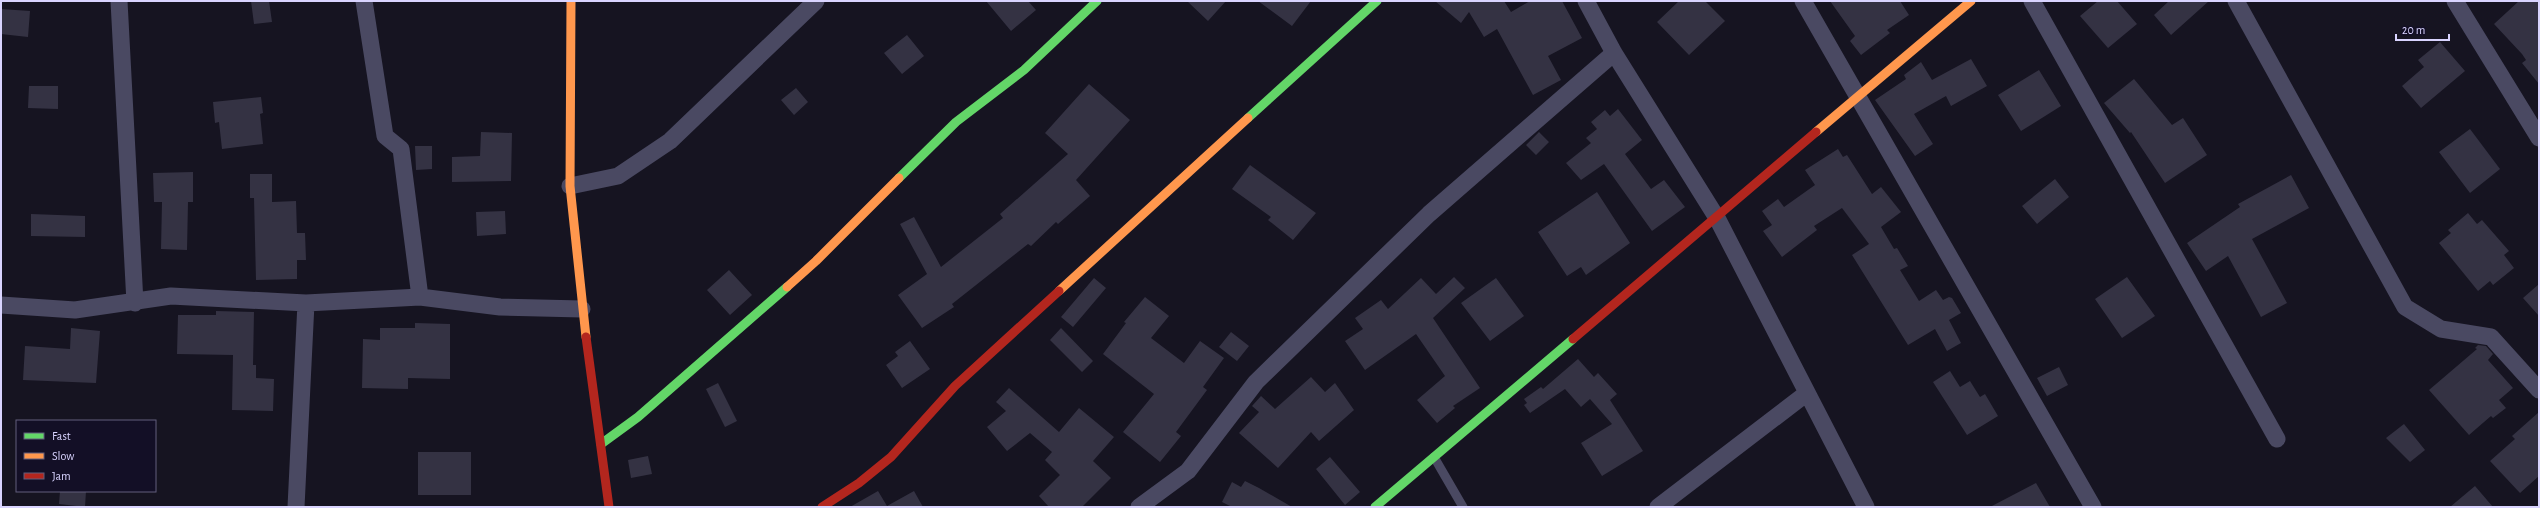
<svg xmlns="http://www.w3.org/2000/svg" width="2540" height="508" font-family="'Alegreya Sans',sans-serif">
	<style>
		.building { fill: #343243 }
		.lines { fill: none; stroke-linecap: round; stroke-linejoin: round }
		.lane { stroke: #4a4962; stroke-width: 9 }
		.street { stroke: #4a4962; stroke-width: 17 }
		.fast { stroke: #63d668; stroke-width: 9 }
		.slow { stroke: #ff974d; stroke-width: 9 }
		.jam { stroke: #b3261e; stroke-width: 9 }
	</style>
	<rect width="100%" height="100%" fill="#161421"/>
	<path class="building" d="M251,1H269L272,22L254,24Z
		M986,1H1028L1036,10L1011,31Z
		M1187,1H1226L1208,21Z
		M1258,1H1311L1292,26Z
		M1435,1H1504L1511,12L1530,1H1562L1582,38L1548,56L1561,80L1533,95L1497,29L1484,37L1469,12L1461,23Z
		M1679,1H1705L1725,21L1689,55L1657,22Z
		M1830,1H1900L1909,15L1887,30L1890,33L1861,55L1850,41L1855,36Z
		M2098,1H2117L2137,24L2108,48L2080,16Z
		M2169,1H2209L2171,35L2154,15Z
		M2519,1H2539V84L2522,63L2526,60L2522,54L2494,24Z
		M1,9L30,11L28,37L1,34Z
		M907,35L924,56L902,74L884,53Z
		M2440,42L2465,71L2421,108L2402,86L2424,67L2418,60Z
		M1971,59L1987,86L1951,106L1946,96L1914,114L1933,144L1915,156L1875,100L1906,79L1904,75L1921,62L1932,80Z
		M2039,70L2061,106L2021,131L1998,95Z
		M2134,79L2172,125L2183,118L2207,155L2165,183L2131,132L2130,133L2104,103Z
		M1089,84L1130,120L1076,180L1090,196L1058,224L1056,222L1031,246L1028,244L952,304L954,307L922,328L898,295L927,274L900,224L914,217L941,267L1003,218L1000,214L1068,154L1045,133Z
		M29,86H58V109L28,108Z
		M796,88L808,102L794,115L781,100Z
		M261,97L263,113L260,114L263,144L222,149L219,122L215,123L213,102Z
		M1618,109L1642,140L1625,154L1651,189L1664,180L1685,207L1652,231L1604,164L1581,180L1566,163L1591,143L1586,138L1597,129L1591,122L1605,110L1610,116Z
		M2470,129L2500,169L2470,193L2439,152Z
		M481,132L512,133L511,181L452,182V157L480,156Z
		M1539,132L1549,142L1536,155L1526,145Z
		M415,146H432V169L416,170Z
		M1838,149L1843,157L1847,155L1872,194L1881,187L1901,212L1881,227L1894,249L1897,248L1908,266L1900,270L1919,301L1936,290L1943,300L1949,297L1952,298L1961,313L1949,320L1961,343L1947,351L1935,329L1908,345L1852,255L1869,244L1842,208L1814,226L1817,230L1782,257L1763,231L1772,225L1762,211L1778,199L1784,207L1815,185L1805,170Z
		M1250,165L1316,213L1293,240L1268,220L1271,217L1232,189Z
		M193,172V202H188L187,250L161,249L162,202H154L153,173Z
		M250,174H272V202L296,201L297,233H305L306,260H297V279L256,280L254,198H250Z
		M2291,175L2309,208L2252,239L2287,303L2261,317L2228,256L2206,271L2187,243L2240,207L2238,204Z
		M2055,179L2069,197L2037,224L2022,206Z
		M1597,192L1630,243L1586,275L1581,267L1567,276L1538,232Z
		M505,211L506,234L477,236L476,212Z
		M2468,213L2477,224L2482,220L2509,251L2504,255L2514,268L2493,285L2490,281L2478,291L2439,243L2451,233L2448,230Z
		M31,214L85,216V237L31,236Z
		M729,270L752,295L730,315L707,290Z
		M1454,277L1465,288L1433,318L1480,388L1453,406L1455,408L1437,423L1417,400L1445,376L1416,334L1365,370L1345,341L1363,329L1355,318L1381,300L1388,309L1421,278L1436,294Z
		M2127,277L2155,316L2122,338L2095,299Z
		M1094,278L1106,288L1073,327L1061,317Z
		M1496,278L1524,316L1490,341L1461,303Z
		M2539,284V316L2523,298Z
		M1145,297L1169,316L1151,338L1184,363L1200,341L1224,358L1203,387L1207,390L1176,432L1181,436L1160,462L1123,432L1154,394L1103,354L1126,323L1124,322Z
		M216,311L254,312L253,365H256V378L274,379L273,411L232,410L233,355L177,354L178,315H216Z
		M415,323L450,324V379L408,378V389L362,388L363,339L380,340V328H415Z
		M71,328L100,331L96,383L23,380L25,346L70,349Z
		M1061,328L1093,361L1082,372L1050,340Z
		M1231,332L1249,346L1237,361L1219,347Z
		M910,341L930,369L902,388L886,365L898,356L895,352Z
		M2478,345L2486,346L2493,354L2488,360L2513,388L2499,400L2506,408L2493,418L2491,416L2469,435L2429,390L2477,349L2475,348Z
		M1578,359L1594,377L1598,373L1617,394L1610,400L1643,451L1602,476L1581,443L1612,424L1590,399L1581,407L1565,389L1530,413L1524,405L1527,403L1524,399L1541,387L1543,389Z
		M2059,367L2068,385L2047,396L2037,378Z
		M1950,371L1960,387L1970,381L1980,397L1985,394L1998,416L1967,435L1933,382Z
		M1311,377L1325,392L1335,383L1354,410L1319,441L1311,432L1278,468L1239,433L1259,412L1252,406L1261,396L1275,409Z
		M718,383L737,421L725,427L706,389Z
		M1009,388L1059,432L1079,408L1114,437L1093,461L1111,478L1082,507H1049L1039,496L1060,475L1045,460L1052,452L1030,433L1007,451L987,427L1006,411L996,402Z
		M2539,412V476L2520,493L2490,461L2515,439L2512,436Z
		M2404,424L2425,450L2410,462L2386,438Z
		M418,452H471V495H418Z
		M648,456L652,474L631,478L628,460Z
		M1330,457L1360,492L1345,505L1316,469Z
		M1245,481L1259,488L1292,507H1232L1222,502L1232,482L1241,487Z
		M2036,483L2050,507H1990Z
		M2475,486L2493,507H2450Z
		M60,491H86L85,507L59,504Z
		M878,491L887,506L914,491L923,507H850Z"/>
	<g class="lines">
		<path class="lane" d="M1434,457L1463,507"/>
		<path class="street" d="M119,1L135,303
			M364,1L385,136L401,149L420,297
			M1586,1L1614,53L1717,218L1866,507
			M1803,1L2093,507
			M2032,1L2277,439
			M2236,1L2405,307L2441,329L2491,337L2539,390
			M2455,1L2539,138
			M570,186L618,176L670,141L816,1
			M1,305L75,310L171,296L306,303L420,297L500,307L582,309
			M296,507L306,303
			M1139,507L1188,471L1256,382L1429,214L1614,53
			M1658,507L1807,393"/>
		<path class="fast" d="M1248,118L1377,1
			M899,178L956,122L1024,70L1097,1
			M601,444L638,417L787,287
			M1375,507L1573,339"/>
		<path class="slow" d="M571,1L570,186L586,337
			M1816,132L1971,1
			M787,287L816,261L899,178
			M1059,291L1248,118"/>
		<path class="jam" d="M586,337L609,507
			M1573,339L1816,132
			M822,507L859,483L891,457L955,386L1059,291"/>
	</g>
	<rect width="2540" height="508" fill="none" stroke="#d9d4ff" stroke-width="4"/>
	<rect x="16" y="420" width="140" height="72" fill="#130f26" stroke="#625e7d"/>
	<rect x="24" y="433" width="20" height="6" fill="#63d668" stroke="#625e7d"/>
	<text x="52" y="440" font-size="12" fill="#d9d4ff">Fast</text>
	<rect x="24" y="453" width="20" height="6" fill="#ff974d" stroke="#625e7d"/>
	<text x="52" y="460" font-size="12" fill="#d9d4ff">Slow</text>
	<rect x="24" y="473" width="20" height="6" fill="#b3261e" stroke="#625e7d"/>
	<text x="52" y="480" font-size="12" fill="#d9d4ff">Jam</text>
	<path d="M2396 34v6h53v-6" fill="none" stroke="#d9d4ff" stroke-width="2"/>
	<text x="2402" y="34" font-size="12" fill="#d9d4ff" stroke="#130f26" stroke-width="3" paint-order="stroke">20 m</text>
</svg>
